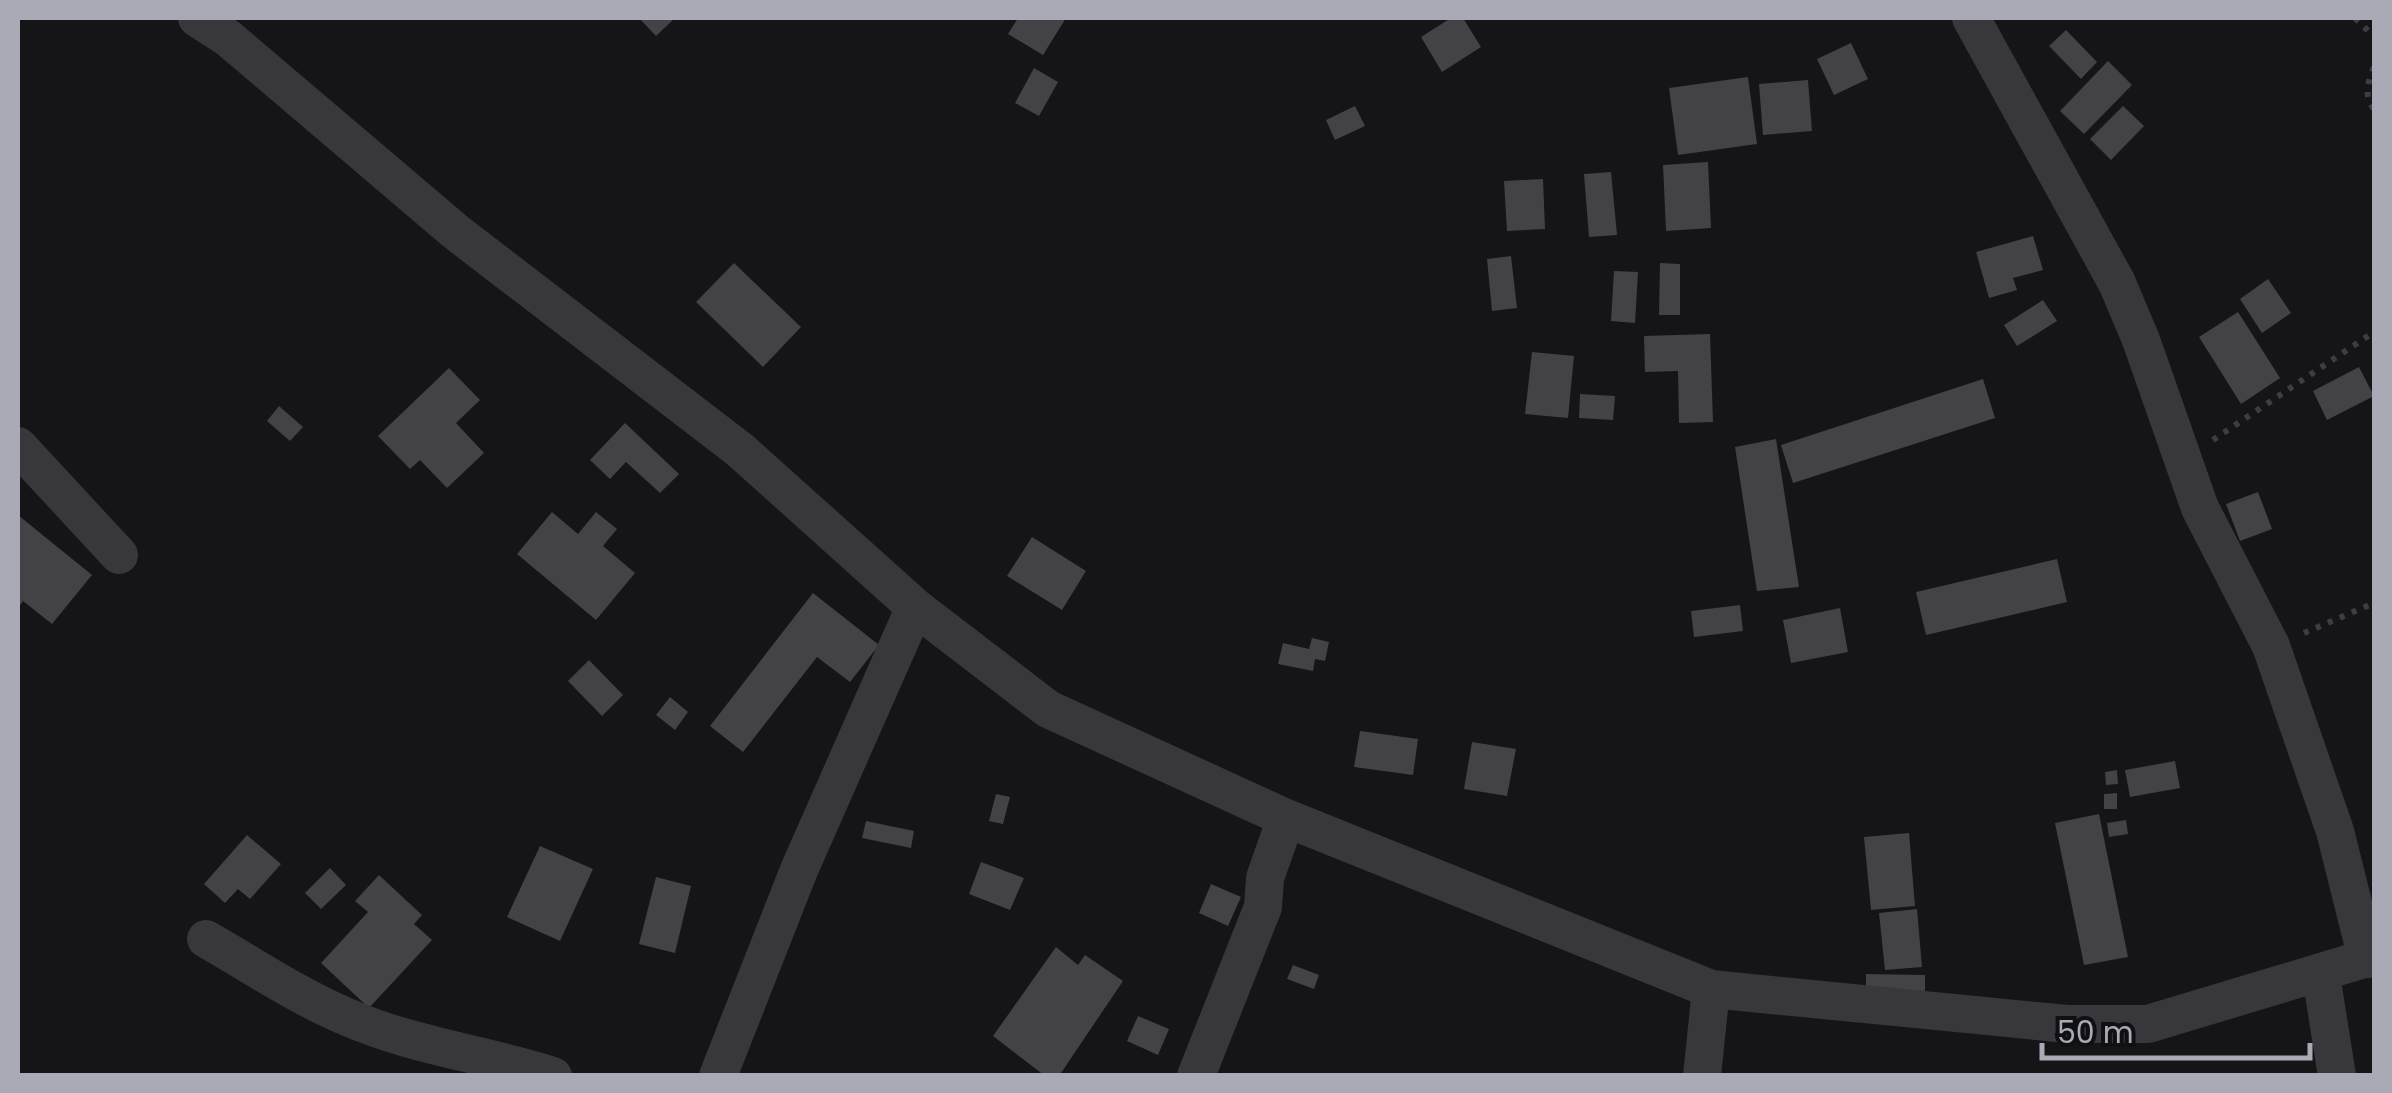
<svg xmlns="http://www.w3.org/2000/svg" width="2392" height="1093" font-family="Poppins,sans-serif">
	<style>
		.building { fill: #424247 }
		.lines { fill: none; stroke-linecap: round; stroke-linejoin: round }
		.path { stroke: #3d3e43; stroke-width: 6; stroke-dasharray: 5 8; stroke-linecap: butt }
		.minor { stroke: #37373c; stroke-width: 38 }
	</style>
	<rect width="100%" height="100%" fill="#151517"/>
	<path class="building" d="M639,18H675L656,36Z
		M1018,18H1066L1043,55L1008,34Z
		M1451,18H1463L1481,47L1442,72L1421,37Z
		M2066,30L2097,62L2081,79L2049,46Z
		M1851,43L1868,79L1834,95L1817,59Z
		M2108,61L2132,85L2084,134L2060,111Z
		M1034,68L1058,82L1039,116L1015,103Z
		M1748,77L1757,144L1678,155L1669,88Z
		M1808,80L1812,131L1763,135L1759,84Z
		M1355,106L1365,126L1335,140L1326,120Z
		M2123,106L2144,126L2111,160L2090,139Z
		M1708,162L1711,228L1666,231L1663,165Z
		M1611,172L1617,235L1589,237L1584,174Z
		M1543,179L1545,229L1507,231L1504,181Z
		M2033,236L2043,270L2013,278L2017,290L1989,298L1976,252Z
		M1511,256L1517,308L1492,311L1487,259Z
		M734,263L801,327L763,367L696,302Z
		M1660,263L1680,264V315H1659Z
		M1614,271L1638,272L1635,323L1611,321Z
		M2268,279L2291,313L2262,333L2240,299Z
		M2043,300L2057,321L2017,346L2004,325Z
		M2238,312L2280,378L2241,404L2199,337Z
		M1710,334L1713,422L1679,423L1678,371L1645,372L1644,336Z
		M1532,352L1574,356L1568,418L1525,414Z
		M2359,367L2374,396L2327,420L2313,391Z
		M449,368L480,400L456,423L484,453L447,488L420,460L410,469L378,436Z
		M1983,379L1995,418L1793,483L1781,445Z
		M1580,394L1615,396L1613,420L1579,418Z
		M279,406L303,427L290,441L267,421Z
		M625,423L679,474L660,493L626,462L610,479L590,460Z
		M1776,439L1799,587L1757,591L1735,447Z
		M2258,492L2272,529L2240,541L2226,504Z
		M552,512L578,534L596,512L617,529L603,546L635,573L596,620L517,554Z
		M18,515L92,575L52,624L23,601L18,608Z
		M1032,537L1086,571L1062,610L1007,576Z
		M2057,559L2067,602L1926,635L1916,592Z
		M813,593L879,645L850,682L817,657L743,752L710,726Z
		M1740,605L1743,631L1694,637L1691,611Z
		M1840,608L1848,652L1791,663L1783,620Z
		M1312,638L1329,642L1325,661L1315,659L1313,671L1278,664L1283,643L1309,649Z
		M589,660L623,695L602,716L568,681Z
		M670,697L688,712L675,730L656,715Z
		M1360,731L1418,739L1413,775L1354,767Z
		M1472,742L1516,749L1507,796L1464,789Z
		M2175,761L2180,788L2130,797L2125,770Z
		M2117,770L2118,784L2106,785L2105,772Z
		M2117,793V809H2104V794Z
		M996,794L1010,797L1003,824L989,821Z
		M2099,814L2128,957L2084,965L2055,823Z
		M2126,820L2128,834L2109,837L2107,823Z
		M866,821L914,831L911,848L862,838Z
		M1909,833L1915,906L1871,910L1864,837Z
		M247,835L281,864L250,899L238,889L225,903L204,884Z
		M540,846L593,869L560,941L507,917Z
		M981,862L1024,878L1010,910L969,894Z
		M330,868L346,885L321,909L305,893Z
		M379,875L422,915L414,924L432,940L369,1008L321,963L368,912L355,901Z
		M656,877L691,886L675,953L639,944Z
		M1211,884L1241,897L1228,926L1199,913Z
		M1917,909L1922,967L1885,970L1879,913Z
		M1056,947L1078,965L1085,955L1123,981L1059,1076H1045L993,1036Z
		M1293,965L1319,975L1314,989L1287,979Z
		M1866,974L1925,975V999H1866Z
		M1138,1016L1169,1029L1158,1055L1127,1041Z"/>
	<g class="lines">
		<path class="path" d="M2355,18L2374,37
			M2374,67C2368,82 2363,95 2374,109
			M2213,440L2374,332
			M2304,633L2374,603"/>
		<path class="minor" d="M197,18L228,38L456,232L740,450L915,607L1048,709L1286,818L1711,989L2067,1024H2148L2374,956
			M1971,18L2117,283L2141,340L2200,508L2271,646L2335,831L2367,959
			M18,446L119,555
			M206,939C252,965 297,996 347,1017C413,1046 485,1054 553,1076
			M2321,975L2337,1076
			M718,1076L799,870L915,607
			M1196,1076L1263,907L1265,878L1286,818
			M1702,1076L1711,989"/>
	</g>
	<rect width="2392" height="1093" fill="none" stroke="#a8abb6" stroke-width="40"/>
	<path d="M2042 1043v15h268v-15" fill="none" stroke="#a8abb6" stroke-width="5"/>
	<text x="2057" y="1043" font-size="30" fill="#a8abb6" stroke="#101012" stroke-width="8" paint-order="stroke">50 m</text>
</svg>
